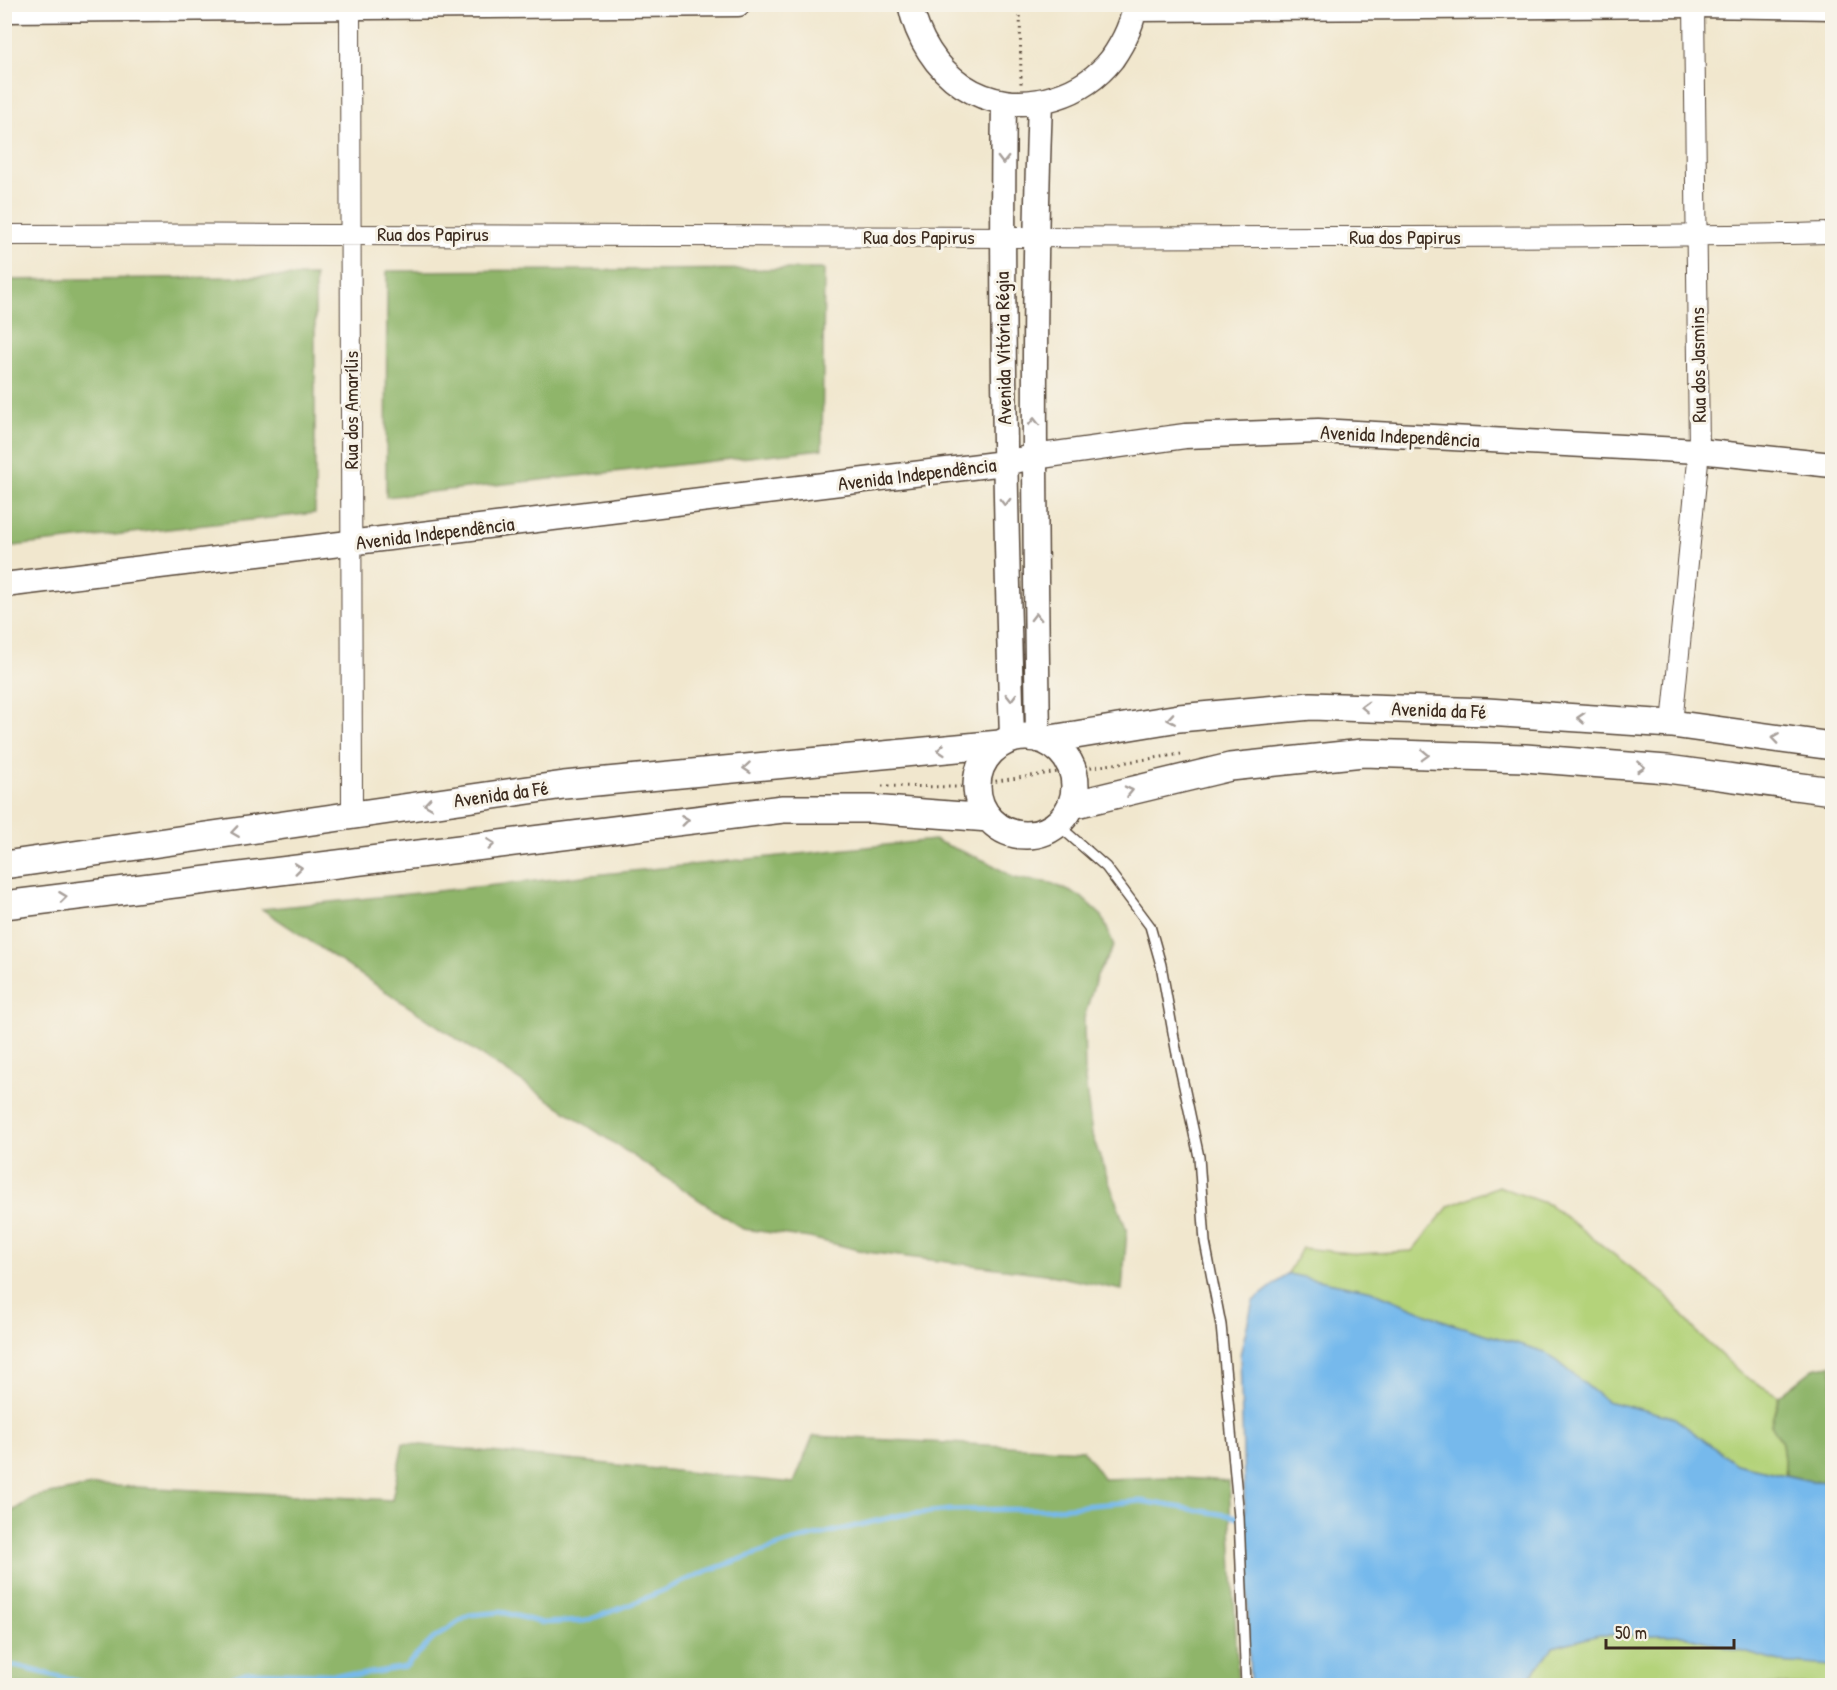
<svg xmlns="http://www.w3.org/2000/svg" width="1837" height="1690" font-family="'Patrick Hand',sans-serif">
	<style>
		.green { fill: #b4d37a; stroke: #787e4c; stroke-width: 1.5 }
		.forest { fill: #8fb56a; stroke: #657044; stroke-width: 1.5 }
		.water { fill: #76b9ec; stroke: #587285; stroke-width: 1.5 }
		.lines { fill: none; stroke-linecap: round; stroke-linejoin: round }
		.stream { stroke: #76b9ec; stroke-width: 5 }
		.service-casing { stroke: #564638; stroke-width: 12 }
		.minor-casing { stroke: #564638; stroke-width: 22 }
		.tertiary-casing { stroke: #564638; stroke-width: 27 }
		.secondary-casing { stroke: #564638; stroke-width: 30 }
		.path { stroke: #564638; stroke-width: 3; stroke-dasharray: 1.5 4.5; stroke-linecap: butt }
		.service { stroke: #fff; stroke-width: 9 }
		.minor { stroke: #fff; stroke-width: 20 }
		.tertiary { stroke: #fff; stroke-width: 24 }
		.secondary { stroke: #fff; stroke-width: 27 }
		.oneway { stroke: #a79f9a }
		.labels { text-anchor: middle; stroke-width: 6; stroke-linejoin: round; paint-order: stroke }
		.street-label { font-size: 20px; fill: #3b2a1e; stroke: #f7f3e8 }
	</style>
	<rect width="100%" height="100%" fill="#f7f3e8"/>
	<filter id="ink" filterUnits="userSpaceOnUse"><feTurbulence type="fractalNoise" baseFrequency=".0167" numOctaves="2"/><feDisplacementMap in="SourceGraphic" scale="12" xChannelSelector="R" yChannelSelector="G"/><feConvolveMatrix kernelMatrix="1 2 1 2 8 2 1 2 1" color-interpolation-filters="sRGB"/></filter>
	<filter id="wash" filterUnits="userSpaceOnUse"><feTurbulence type="fractalNoise" baseFrequency=".008" numOctaves="4" result="noise"/><feDisplacementMap in="SourceGraphic" scale="24" xChannelSelector="R" yChannelSelector="G"/><feGaussianBlur stdDeviation="1.35" result="paint"/><feColorMatrix in="noise" values="0 0 0 0 0 0 0 0 0 0 0 0 0 0 0 0 0 1.4 0 .05"/><feComposite in="paint" operator="in"/></filter>
	<g filter="url(#wash)">
		<rect width="100%" height="100%" fill="#f1e7ce"/>
		<path class="green" d="M1498,1186L1550,1205L1666,1295L1700,1336L1744,1376L1779,1396L1771,1424L1782,1443L1786,1475L1736,1464L1673,1417L1606,1401L1545,1352L1449,1323L1372,1291L1288,1274L1302,1248L1358,1254L1412,1251L1449,1206Z
			M1598,1635H1682L1780,1662L1832,1666V1685L1524,1686L1553,1647Z"/>
		<path class="forest" d="M824,269L822,449L386,497L387,271Z
			M315,276V513L5,547V280Z
			M934,840L988,862L1014,878L1051,883L1080,896L1102,916L1114,946L1097,975L1084,1018L1085,1080L1092,1135L1127,1231L1122,1290L1046,1274L867,1252L810,1238L743,1229L262,909Z
			M1832,1365V1482L1811,1481L1786,1475L1782,1443L1771,1424L1779,1396L1816,1367Z
			M813,1436L1083,1450L1104,1479L1169,1477L1229,1481L1238,1685H5V1516L34,1497L97,1485L392,1500L403,1443L794,1483Z"/>
		<path class="water" d="M1288,1274L1372,1291L1449,1323L1545,1352L1606,1401L1673,1417L1736,1464L1811,1481L1832,1482V1666L1780,1662L1682,1635H1599L1553,1647L1524,1685L1250,1686L1240,1355L1253,1301Z"/>
		<g class="lines">
			<path class="stream" d="M4,1666H16L96,1686
				M206,1686L249,1672L359,1675L405,1667L433,1639L469,1615L502,1612L542,1623L585,1621L632,1604L707,1571L790,1542L901,1515L952,1510L1045,1509L1141,1501L1245,1518"/>
		</g>
	</g>
	<g filter="url(#ink)">
		<g class="lines">
			<g class="service-casing">
				<path id="service" d="M1057,824L1106,867L1150,926L1161,965L1176,1049L1199,1157L1205,1242L1221,1325L1239,1517L1246,1686"/>
			</g>
			<g class="minor-casing">
				<path id="minor" d="M350,4L352,815
					M4,235C445,233 886,239 1327,237C1496,237 1664,237 1832,233
					M1672,724L1699,451L1694,4"/>
			</g>
			<g class="tertiary-casing">
				<path id="tertiary" d="M910,4C925,74 985,120 1056,97C1079,90 1097,78 1112,59C1123,43 1133,24 1135,4
					M1134,9L1694,5L1832,7
					M4,10L738,4
					M1004,102C1001,314 1006,526 1012,739
					M4,585L1004,463L1034,457L1185,436L1318,431L1699,451L1832,465
					M1038,738C1035,526 1032,314 1040,102"/>
			</g>
			<g class="secondary-casing">
				<path id="secondary" d="M977 786a49 49 0 1 1 98 0a49 49 0 1 1-98 0Z
					M1045,740L1179,718L1311,706L1487,712L1672,724L1832,746
					M1072,805L1230,767L1363,753L1525,758L1667,769L1832,791
					M4,865L564,785L1000,744
					M4,905L783,809H871L989,818"/>
			</g>
			<path class="path" d="M1020,4L1021,84
				M882,786L956,787L1182,754"/>
			<use href="#service" class="service"/>
			<use href="#minor" class="minor"/>
			<use href="#tertiary" class="tertiary"/>
			<use href="#secondary" class="secondary"/>
		</g>
		<defs><path id="oneway-chevron" d="M-2-3.5L2.5 0L-2 3.5" fill="none" stroke-width="1.6" stroke-linecap="round" stroke-linejoin="round" transform="scale(1.5)"/></defs>
		<g class="oneway">
			<use href="#oneway-chevron" transform="translate(1003 160) rotate(91)"/>
			<use href="#oneway-chevron" transform="translate(1034 422) rotate(-90)"/>
			<use href="#oneway-chevron" transform="translate(1005 502) rotate(89)"/>
			<use href="#oneway-chevron" transform="translate(1036 617) rotate(-91)"/>
			<use href="#oneway-chevron" transform="translate(1011 697) rotate(89)"/>
			<use href="#oneway-chevron" transform="translate(1365 707) rotate(-178)"/>
			<use href="#oneway-chevron" transform="translate(1581 718) rotate(-176)"/>
			<use href="#oneway-chevron" transform="translate(1171 719) rotate(171)"/>
			<use href="#oneway-chevron" transform="translate(1775 738) rotate(-172)"/>
			<use href="#oneway-chevron" transform="translate(941 750) rotate(175)"/>
			<use href="#oneway-chevron" transform="translate(1425 755) rotate(2)"/>
			<use href="#oneway-chevron" transform="translate(1641 767) rotate(4)"/>
			<use href="#oneway-chevron" transform="translate(747 768) rotate(175)"/>
			<use href="#oneway-chevron" transform="translate(1129 791) rotate(-13)"/>
			<use href="#oneway-chevron" transform="translate(428 804) rotate(172)"/>
			<use href="#oneway-chevron" transform="translate(685 820) rotate(-7)"/>
			<use href="#oneway-chevron" transform="translate(235 832) rotate(172)"/>
			<use href="#oneway-chevron" transform="translate(491 844) rotate(-7)"/>
			<use href="#oneway-chevron" transform="translate(298 868) rotate(-7)"/>
			<use href="#oneway-chevron" transform="translate(63 897) rotate(-7)"/>
		</g>
	</g>
	<g class="labels">
		<g class="street-label">
			<text x="433" y="241">Rua dos Papirus</text>
			<text x="919" y="244">Rua dos Papirus</text>
			<text x="1405" y="244">Rua dos Papirus</text>
			<text transform="translate(1003 348) rotate(-91)" y="7">Avenida Vitória Régia</text>
			<text transform="translate(1698 365) rotate(-91)" y="7">Rua dos Jasmins</text>
			<text transform="translate(351 410) rotate(-90)" y="7">Rua dos Amarílis</text>
			<text transform="translate(1400 436) rotate(3)" y="7">Avenida Independência</text>
			<text transform="translate(917 474) rotate(-7)" y="7">Avenida Independência</text>
			<text transform="translate(435 533) rotate(-7)" y="7">Avenida Independência</text>
			<text transform="translate(1439 710) rotate(2)" y="7">Avenida da Fé</text>
			<text transform="translate(501 794) rotate(-8)" y="7">Avenida da Fé</text>
		</g>
	</g>
	<rect width="1837" height="1690" fill="none" stroke="#f7f3e8" stroke-width="24"/>
	<path d="M1606 1639v9h128v-9" fill="none" stroke="#3b2a1e" stroke-width="3"/>
	<text x="1615" y="1639" font-size="18" fill="#3b2a1e" stroke="#f7f3e8" stroke-width="4.5" paint-order="stroke">50 m</text>
</svg>
